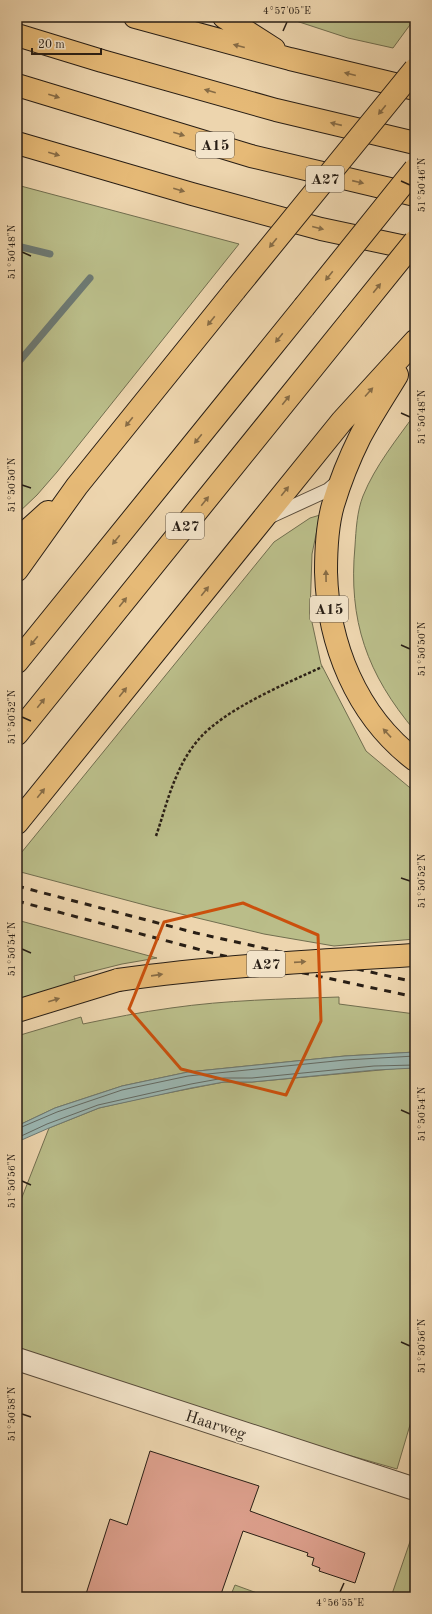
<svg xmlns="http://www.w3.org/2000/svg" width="432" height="1614" font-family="'Old Standard TT',serif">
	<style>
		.green { fill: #babd89; stroke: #716e4f }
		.water { fill: #9bb7b3; stroke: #6d7a74 }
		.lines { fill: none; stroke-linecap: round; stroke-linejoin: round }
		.shore { stroke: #626a64; stroke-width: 1 }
		.stream { stroke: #6d7a74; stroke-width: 7 }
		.building { fill: #dda08d; stroke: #281e15 }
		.service-casing { stroke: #594c3b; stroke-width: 15 }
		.minor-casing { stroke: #594c3b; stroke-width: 24 }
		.motorway-casing { stroke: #281e15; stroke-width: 24 }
		.path { stroke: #281e15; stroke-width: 2.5; stroke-dasharray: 3 2; stroke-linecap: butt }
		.service { stroke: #f3e4ca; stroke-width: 13 }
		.minor { stroke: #f3e4ca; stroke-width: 22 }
		.motorway { stroke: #e6ba77; stroke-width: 22 }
		.rail { stroke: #281e15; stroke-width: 3; stroke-dasharray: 7 7; stroke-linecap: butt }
		.motorway-bridge-casing { stroke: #281e15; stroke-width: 24; stroke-linecap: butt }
		.motorway-bridge { stroke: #e6ba77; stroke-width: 22 }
		.oneway { fill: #876c46 }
		.marked { fill: none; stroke: #cb500d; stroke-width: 3; stroke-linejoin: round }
		.ticks { fill: none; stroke: #281e15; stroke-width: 1.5 }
		.labels { text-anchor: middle; stroke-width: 3.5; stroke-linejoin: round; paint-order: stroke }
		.shield { fill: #f3e4ca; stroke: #65594b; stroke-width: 1 }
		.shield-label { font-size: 15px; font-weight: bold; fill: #281e15 }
		.street-label { font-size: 16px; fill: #281e15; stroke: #f3e4ca }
		.neatline { fill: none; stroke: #281e15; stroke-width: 1.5 }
		.ticks-label { font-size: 10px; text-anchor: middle; fill: #281e15 }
	</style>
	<rect width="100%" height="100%" fill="#edd5ae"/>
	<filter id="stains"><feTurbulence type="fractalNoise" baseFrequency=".005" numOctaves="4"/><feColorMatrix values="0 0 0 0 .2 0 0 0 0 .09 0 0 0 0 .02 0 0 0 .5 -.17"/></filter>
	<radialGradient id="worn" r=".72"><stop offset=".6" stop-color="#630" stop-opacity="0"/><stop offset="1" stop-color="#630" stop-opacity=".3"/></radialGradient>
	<path class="green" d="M284,17H415V18L393,48L348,38Z
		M17,185L239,244L57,472L37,495L17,514Z
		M415,414V731C367,674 348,621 355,546C356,530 357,511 363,496C375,466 397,439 415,414Z
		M320,515L312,554L310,613L321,664L366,751L415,792V939L334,946L264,934L156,908L17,871V858L274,542L310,518Z
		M17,920L157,958L122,964L74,976L76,985L17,1001Z
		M339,997V1004L415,1014V1052L345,1056L188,1072L122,1086L55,1108L17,1126V1036L81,1017L83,1024C112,1018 141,1012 171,1008C226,1000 283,999 339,997Z
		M402,1068H415V1408L397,1469L310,1444L17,1349V1210L49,1128L99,1108L147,1097L224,1082H252Z
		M415,1527V1597H391Z
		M235,1585L268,1597H230Z"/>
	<path class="water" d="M415,1052V1068L375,1070L252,1082H224L191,1088L99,1108L49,1128L17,1142V1126L55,1108L122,1086L188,1072L345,1056Z"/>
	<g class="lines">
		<path class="shore" d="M17,1129L57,1112L122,1090L188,1076L345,1060L415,1056
			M17,1138L47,1124L98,1105L191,1084L224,1078H252L374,1066L415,1065"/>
		<path class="stream" d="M17,246L50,254
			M17,364L90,278"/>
	</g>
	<path class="building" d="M150,1451L259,1486L250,1511L365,1553L355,1583L319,1571L320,1568L312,1565L314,1558L307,1556L308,1553L243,1531L220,1597H85L110,1519L127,1525Z"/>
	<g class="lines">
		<g class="service-casing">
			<path id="service" d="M267,518L328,490L340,480"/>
		</g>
		<g class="minor-casing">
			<path id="minor" d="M17,1359L415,1489"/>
		</g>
		<g class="motorway-casing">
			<path id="motorway" d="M135,17L290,59L415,89
				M224,17L274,49
				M17,35L102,61L276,110L415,143
				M17,85L251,156L415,195
				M17,143L192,194L321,229L415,249
				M397,375C385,395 371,416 360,437C349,459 340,482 333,505C327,526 326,550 326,572C328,644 356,715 415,760
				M17,540L48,512
				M17,570L77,486L235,290
				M17,662L304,307
				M17,734L352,319
				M17,823L342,421L415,341
				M17,1011L118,980"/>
		</g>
		<path class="path" d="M156,836C163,816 168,795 177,775C182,763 190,749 199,739C225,709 285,684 322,667"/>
		<use href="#service" class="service"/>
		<use href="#minor" class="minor"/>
		<use href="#motorway" class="motorway"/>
		<path class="rail" d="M17,886L196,933L415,982
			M17,901L220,955L415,997"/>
		<g class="motorway-bridge-casing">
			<path id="motorway-bridge" d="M235,290L415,69
				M304,307L415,169
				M352,319L415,241
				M118,980C217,966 316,961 415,955"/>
		</g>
		<use href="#motorway-bridge" class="motorway-bridge"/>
	</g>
	<defs><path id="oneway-solid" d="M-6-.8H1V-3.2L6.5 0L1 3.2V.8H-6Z"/></defs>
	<g class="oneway">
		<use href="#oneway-solid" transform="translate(239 46) rotate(-165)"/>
		<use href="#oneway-solid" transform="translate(350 74) rotate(-166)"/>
		<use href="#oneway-solid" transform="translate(210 91) rotate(-164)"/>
		<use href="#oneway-solid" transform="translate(54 96) rotate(17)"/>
		<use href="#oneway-solid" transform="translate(382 110) rotate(129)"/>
		<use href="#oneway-solid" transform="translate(336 124) rotate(-167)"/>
		<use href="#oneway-solid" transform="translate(179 134) rotate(17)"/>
		<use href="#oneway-solid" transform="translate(54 154) rotate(16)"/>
		<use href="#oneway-solid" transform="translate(358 182) rotate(13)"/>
		<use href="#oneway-solid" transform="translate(179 190) rotate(16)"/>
		<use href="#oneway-solid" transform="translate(318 228) rotate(14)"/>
		<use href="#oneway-solid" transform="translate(273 243) rotate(129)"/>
		<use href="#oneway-solid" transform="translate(329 276) rotate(129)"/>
		<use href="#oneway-solid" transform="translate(377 288) rotate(-51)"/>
		<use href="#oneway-solid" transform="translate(211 321) rotate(129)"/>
		<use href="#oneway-solid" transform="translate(279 338) rotate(129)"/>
		<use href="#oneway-solid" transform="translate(369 392) rotate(-48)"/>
		<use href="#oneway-solid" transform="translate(286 400) rotate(-51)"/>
		<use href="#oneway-solid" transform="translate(129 422) rotate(129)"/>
		<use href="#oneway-solid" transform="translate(198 439) rotate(129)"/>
		<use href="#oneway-solid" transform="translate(285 491) rotate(-51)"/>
		<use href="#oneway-solid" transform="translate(205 501) rotate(-51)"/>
		<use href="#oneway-solid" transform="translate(116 540) rotate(129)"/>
		<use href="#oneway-solid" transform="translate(326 576) rotate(-91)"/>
		<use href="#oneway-solid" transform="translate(205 591) rotate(-51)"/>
		<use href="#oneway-solid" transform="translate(123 602) rotate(-51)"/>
		<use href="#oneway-solid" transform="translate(34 641) rotate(129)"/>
		<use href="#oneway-solid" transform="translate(123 692) rotate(-51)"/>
		<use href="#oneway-solid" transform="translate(41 703) rotate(-51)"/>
		<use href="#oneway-solid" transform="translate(387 733) rotate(-133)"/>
		<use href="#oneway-solid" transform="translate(41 793) rotate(-51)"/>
		<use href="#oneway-solid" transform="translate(300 962) rotate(-4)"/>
		<use href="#oneway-solid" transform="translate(157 975) rotate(-8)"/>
		<use href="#oneway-solid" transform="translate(54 1000) rotate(-17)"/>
	</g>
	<path class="marked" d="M243,903L318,935L321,1021L286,1095L181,1069L129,1009L164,922Z"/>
	<path class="ticks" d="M283,31L287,22M401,181L410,185M22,252L31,256M401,413L410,417M22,485L31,488M401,645L410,649M22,717L31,721M401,878L410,881M22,949L31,953M401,1110L410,1114M22,1181L31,1185M401,1342L410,1346M22,1414L31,1417M340,1592L344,1583"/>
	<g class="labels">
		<g class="shield">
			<rect x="196" y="132" width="38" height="26" rx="3"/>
			<rect x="306" y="166" width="38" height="26" rx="3"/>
			<rect x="166" y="513" width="38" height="26" rx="3"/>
			<rect x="310" y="596" width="38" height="26" rx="3"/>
			<rect x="247" y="951" width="38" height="26" rx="3"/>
		</g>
		<g class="shield-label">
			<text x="215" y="150">A15</text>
			<text x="325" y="184">A27</text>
			<text x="185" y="531">A27</text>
			<text x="329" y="614">A15</text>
			<text x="266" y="969">A27</text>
		</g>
		<g class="street-label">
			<text transform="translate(216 1424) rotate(18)" y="6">Haarweg</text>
		</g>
	</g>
	<rect width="432" height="1614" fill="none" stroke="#edd5ae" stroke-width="44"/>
	<path d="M32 48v6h69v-6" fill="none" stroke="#281e15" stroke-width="2"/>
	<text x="38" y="48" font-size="12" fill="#281e15" stroke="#f3e4ca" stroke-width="3" paint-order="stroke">20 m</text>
	<rect x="22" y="22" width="388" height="1570" class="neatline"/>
	<g class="ticks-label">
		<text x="287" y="14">4°57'05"E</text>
		<text transform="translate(421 185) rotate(-90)" y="4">51°50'46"N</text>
		<text transform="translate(11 252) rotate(-90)" y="4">51°50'48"N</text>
		<text transform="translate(421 417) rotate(-90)" y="4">51°50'48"N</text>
		<text transform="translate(11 485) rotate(-90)" y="4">51°50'50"N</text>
		<text transform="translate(421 649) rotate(-90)" y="4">51°50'50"N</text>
		<text transform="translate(11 717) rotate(-90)" y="4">51°50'52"N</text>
		<text transform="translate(421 881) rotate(-90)" y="4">51°50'52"N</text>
		<text transform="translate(11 949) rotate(-90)" y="4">51°50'54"N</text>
		<text transform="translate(421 1114) rotate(-90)" y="4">51°50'54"N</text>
		<text transform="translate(11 1181) rotate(-90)" y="4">51°50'56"N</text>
		<text transform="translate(421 1346) rotate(-90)" y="4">51°50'56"N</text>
		<text transform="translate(11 1414) rotate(-90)" y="4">51°50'58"N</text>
		<text x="340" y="1606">4°56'55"E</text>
	</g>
	<rect width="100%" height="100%" filter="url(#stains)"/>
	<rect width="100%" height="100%" fill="url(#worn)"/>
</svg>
